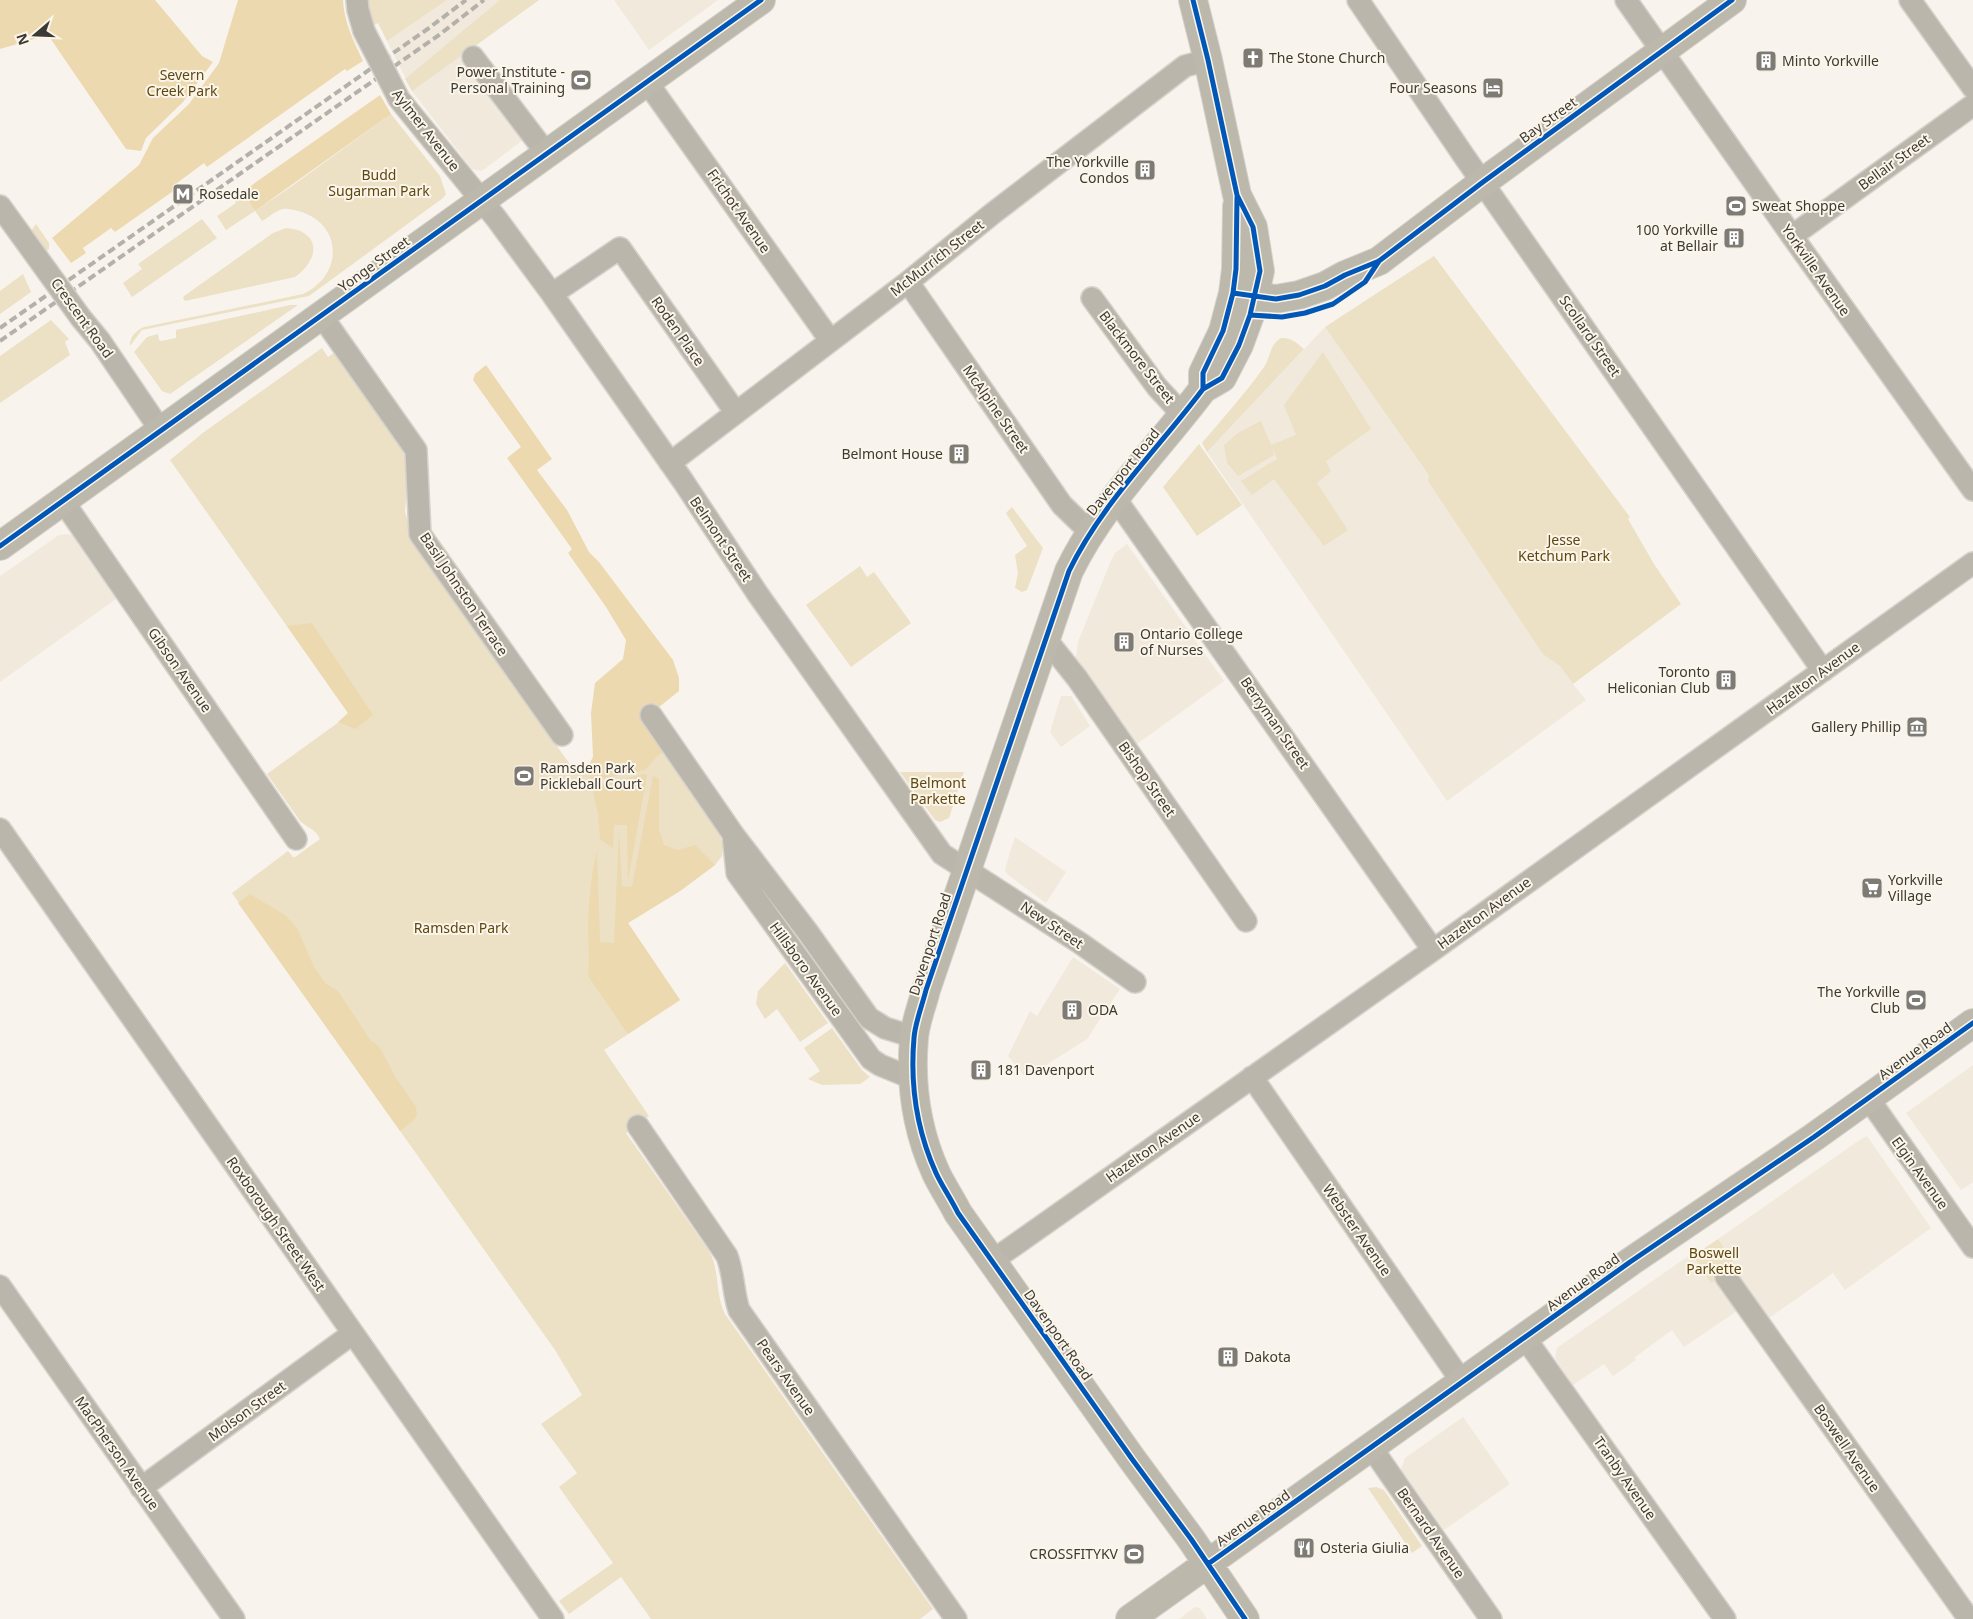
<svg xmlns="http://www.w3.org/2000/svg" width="1973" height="1619" font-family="'Noto Sans',sans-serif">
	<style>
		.built { fill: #f0e9dc }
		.green { fill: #ece0c5 }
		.forest { fill: #ecd9af }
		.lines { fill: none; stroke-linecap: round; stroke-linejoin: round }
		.minor-casing { stroke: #d5d2cd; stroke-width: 24 }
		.major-casing { stroke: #d5d2cd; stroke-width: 30 }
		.minor { stroke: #bbb6ac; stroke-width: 21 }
		.major { stroke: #bcb8ac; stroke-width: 28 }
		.rail { stroke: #b4b0aa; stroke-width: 4; stroke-dasharray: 8 4; stroke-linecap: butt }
		.minor-bridge-casing { stroke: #d5d2cd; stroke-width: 24; stroke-linecap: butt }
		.minor-bridge { stroke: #bbb6ac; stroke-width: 21 }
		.cycleway-casing { stroke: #fcf5e9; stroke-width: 8 }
		.cycleway { stroke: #0057b8; stroke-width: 5 }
		.labels { text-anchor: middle; stroke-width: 4; stroke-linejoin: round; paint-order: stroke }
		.poi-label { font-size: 14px; fill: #3c3a35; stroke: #fcf5e9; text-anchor: start }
		.park-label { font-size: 14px; fill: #5e4811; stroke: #fcf5e9 }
		.street-label { font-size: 14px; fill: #3c3a35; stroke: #fcf5e9 }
	</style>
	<rect width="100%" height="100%" fill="#f8f4ed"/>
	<path class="built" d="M447,0H539L463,55L524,139L482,171L472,169L412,91L387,41Z
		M614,0H718L649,50Z
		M1325,327L1573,684L1586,700L1447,801L1207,452Z
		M67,534L72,535L116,599L0,682V576L59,535Z
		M1127,544L1224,681L1137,744L1076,657L1078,642L1110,563L1115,553Z
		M1061,696H1071L1090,726L1061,747L1050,732Z
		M1015,837L1066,872L1046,903L1007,874L1005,871L1006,865Z
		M1073,957L1120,989L1087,1039L1026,1078L1008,1056L1030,1011L1037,1016Z
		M1973,1065V1182L1961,1190L1906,1113Z
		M1867,1136L1931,1228L1845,1290L1833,1273L1769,1318L1734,1268L1736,1266L1718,1239L1861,1139Z
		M1691,1254L1711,1283L1715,1280L1737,1311L1684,1347L1672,1330L1634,1358L1636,1360L1613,1376L1604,1364L1573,1385L1555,1358L1557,1348Z
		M1463,1417L1510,1484L1444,1530L1401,1469L1405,1458Z
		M1195,1607L1200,1608L1207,1619H1179Z"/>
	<path class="green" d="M366,0H447L387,41L378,23L372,26Z
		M500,0H539L412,91L405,79Z
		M391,114L440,176L446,194L443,198L309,296L142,330L130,346C129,337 137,330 144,327L303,294C342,276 344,227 302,212C297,211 288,208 283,209C276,210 268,218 262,221L255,211L226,230L217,216L236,203L233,198L242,192L255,211L292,186Z
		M202,219L217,238L132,297L123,283L142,269L138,264Z
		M36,224L49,243V249L45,253L29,234Z
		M286,228C291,229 298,229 302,232C324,244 310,267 295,277L185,301L183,298L184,296L273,233Z
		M1434,256L1630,517L1628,519L1654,564L1681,604L1573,684L1560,666L1543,654L1428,481L1429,476L1325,327Z
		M23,274L31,292L0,314V291Z
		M290,305H298L170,394L162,391L134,352L147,337L158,334L159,340L161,341L176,338V330Z
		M51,320L69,339L65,342L70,355L0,403V356Z
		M1281,338C1291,337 1297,343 1304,349L1207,452L1202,443C1223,418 1245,394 1264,367C1271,357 1269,345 1281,338Z
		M322,348L328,357L337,351L403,449L408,474L405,512L411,532L503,671L574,770L587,766L643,724L720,835L723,847L722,856L715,865L680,891L628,923L680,1000L604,1050L649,1116L626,1133L709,1251C720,1270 715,1294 725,1314L933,1609L920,1619H651L621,1577L569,1614L559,1601L613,1563L559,1487L577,1473L541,1424L582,1395L555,1350L232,893L288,851L293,857H295L320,839C316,829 307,828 300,821L267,774L343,719L348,713L170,460L204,432Z
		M1323,352L1371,429L1326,461L1331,471L1317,483L1348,530L1324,546L1274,479L1252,495L1241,481L1277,459L1272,447L1274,455L1238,476L1227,463L1224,445L1238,433L1261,421L1271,445L1296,435L1284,405Z
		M1199,444L1242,505L1197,536L1163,487Z
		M1012,507L1043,548L1027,590L1022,592L1015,588L1018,573L1015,555L1027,546L1007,515L1006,513Z
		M860,566L867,577L874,572L911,623L851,667L806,605Z
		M900,772H964L949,818L940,822L935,820Z
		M785,963L828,1023L800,1042L777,1009L765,1019L756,1004L758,991Z
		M832,1028L862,1070L870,1077L860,1084L822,1085L808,1079L820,1071L804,1048Z
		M1718,1239L1736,1266L1711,1283L1693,1256Z
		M1376,1487L1384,1490L1422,1546L1412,1553L1368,1488Z"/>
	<path class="forest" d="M0,0H155L202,56L213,62L183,102L146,138L141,151L126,149L48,35L0,49Z
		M238,0H343C344,22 354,42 363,61L347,71L345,69L207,167L204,163L177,183L179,187L115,232L111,228L83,248L86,253L71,263L52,238L139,165L153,138L189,104L219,63Z
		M380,95L391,114L255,211L242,192Z
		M486,365L552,459L537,470L567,510L589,552L599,562L673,660L679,678V691L643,720V724L663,752C654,757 651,766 644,770L591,781L588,766L593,757L591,713L595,683L623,659L626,640L606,607L568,553L572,549L507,458L521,447L473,380L475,374Z
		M312,623L373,715L355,729L338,722L348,713L287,626Z
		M643,774L647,775L628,880L627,825H614L613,848L600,839L598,814L592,787Z
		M653,776L659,779V829L664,845L678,850L695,845L715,865L680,891L628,923L680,1000L628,1034L588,976C590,958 588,942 588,925C589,900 591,875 597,851L600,942L614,943L619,830L622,886L632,887Z
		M250,894L285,915L297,928L314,967L326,984L338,991L371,1041L379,1046L396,1078L416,1107L417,1115L413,1121L400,1131L238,903Z"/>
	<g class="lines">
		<g class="minor-casing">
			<path id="minor" d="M357,0L358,10L364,31
				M1358,0L1466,159L1823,671
				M1626,0L1792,236L1973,490
				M1910,0L1973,88
				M473,57L547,154
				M647,82L830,340
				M399,99L496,218L552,294L683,481L757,593L942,854L1080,943L1135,982
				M0,206L47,271
				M1792,236L1973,105
				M908,282L1062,505L1090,532
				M552,294L620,248L736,413
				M1092,298L1157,387L1183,415
				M321,315L416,450L420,534L562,735
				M81,318L100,341L161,431
				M670,463L908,282L992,214L1185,66L1208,60
				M1115,498L1433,950
				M63,501L296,839
				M1045,638L1077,678L1246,921
				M651,715L733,834L807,931L869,1018L885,1028L914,1037
				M0,829L553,1619
				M733,834L737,873L871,1059L880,1065L914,1079
				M1252,1077L1462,1382
				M1868,1098L1973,1247
				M638,1126L727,1256C734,1274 733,1293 739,1310L956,1619
				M992,1261L1433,950L1973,563
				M1726,1277L1969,1619
				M0,1286L234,1619
				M1525,1338L1725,1619
				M1371,1447L1491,1619
				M141,1488L352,1334"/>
		</g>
		<g class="major-casing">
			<path id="major" d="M1193,0L1208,60L1237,195L1253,227L1260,271L1250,315L1239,345L1222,378L1203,389C1158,449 1102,503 1069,571L926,990C922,1006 915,1023 914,1038C910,1084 917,1131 936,1173C942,1186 951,1199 958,1213L1132,1459L1191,1539L1245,1619
				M1233,293L1276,299L1299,295L1325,286L1345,275L1379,261L1483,182L1732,0
				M1203,389V373L1223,331L1233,293L1236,269L1237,206
				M0,546L761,0
				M1130,1619L1630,1262L1814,1137L1973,1023"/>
		</g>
		<use href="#minor" class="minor"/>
		<use href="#major" class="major"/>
		<path class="rail" d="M0,328L429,28L466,0
			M0,341L439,35L484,0"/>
		<g class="minor-bridge-casing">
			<path id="minor-bridge" d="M364,31L399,99
				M47,271L81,318"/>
		</g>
		<use href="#minor-bridge" class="minor-bridge"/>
		<g class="cycleway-casing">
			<path id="cycleway" d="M1193,0L1208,60L1237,195L1253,227L1260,271L1250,315L1239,345L1222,378L1203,389C1158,449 1102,503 1069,571L926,990C922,1006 915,1023 914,1038C910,1084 917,1131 936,1173C942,1186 951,1199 958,1213L1132,1459L1191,1539L1245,1619
				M1233,293L1276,299L1299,295L1325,286L1345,275L1379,261L1483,182L1732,0
				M1250,315L1282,317L1305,313L1333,304L1365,282L1379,261
				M1203,389V373L1223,331L1233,293L1236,269L1237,197
				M0,546L761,0
				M1208,1564L1630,1262L1814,1137L1973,1023"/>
		</g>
		<use href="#cycleway" class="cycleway"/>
	</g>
	<defs>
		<g id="church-square" transform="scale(1.125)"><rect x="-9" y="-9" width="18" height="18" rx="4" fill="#7e7b75" stroke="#fcf5e9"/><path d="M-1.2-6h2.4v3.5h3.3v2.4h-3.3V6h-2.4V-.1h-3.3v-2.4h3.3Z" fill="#fff"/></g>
		<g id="building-square" transform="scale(1.125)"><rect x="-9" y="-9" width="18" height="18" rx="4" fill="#7e7b75" stroke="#fcf5e9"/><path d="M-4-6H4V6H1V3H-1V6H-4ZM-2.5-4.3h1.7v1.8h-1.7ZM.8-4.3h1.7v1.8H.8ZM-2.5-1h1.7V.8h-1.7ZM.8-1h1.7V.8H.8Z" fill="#fff"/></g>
		<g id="stadium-square" transform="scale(1.125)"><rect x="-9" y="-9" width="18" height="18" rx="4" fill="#7e7b75" stroke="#fcf5e9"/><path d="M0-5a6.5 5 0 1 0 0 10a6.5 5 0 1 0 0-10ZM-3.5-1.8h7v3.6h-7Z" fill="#fff"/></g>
		<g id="hotel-square" transform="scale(1.125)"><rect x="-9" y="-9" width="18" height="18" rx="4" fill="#7e7b75" stroke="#fcf5e9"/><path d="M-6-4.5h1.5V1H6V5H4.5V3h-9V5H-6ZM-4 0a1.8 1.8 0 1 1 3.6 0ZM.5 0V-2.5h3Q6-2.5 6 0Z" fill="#fff"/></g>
		<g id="metro-square" transform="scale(1.125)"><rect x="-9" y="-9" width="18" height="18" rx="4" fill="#7e7b75" stroke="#fcf5e9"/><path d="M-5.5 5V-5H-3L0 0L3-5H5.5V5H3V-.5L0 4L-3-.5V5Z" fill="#fff"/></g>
		<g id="museum-square" transform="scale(1.125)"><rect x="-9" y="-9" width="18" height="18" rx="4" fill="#7e7b75" stroke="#fcf5e9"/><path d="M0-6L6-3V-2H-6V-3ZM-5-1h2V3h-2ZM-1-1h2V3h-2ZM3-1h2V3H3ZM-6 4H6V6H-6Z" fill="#fff"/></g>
		<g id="supermarket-square" transform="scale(1.125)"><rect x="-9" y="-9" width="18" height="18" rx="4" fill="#7e7b75" stroke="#fcf5e9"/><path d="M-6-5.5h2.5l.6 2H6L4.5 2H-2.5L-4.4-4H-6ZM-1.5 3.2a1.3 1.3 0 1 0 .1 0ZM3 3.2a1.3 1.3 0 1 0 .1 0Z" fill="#fff"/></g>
		<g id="restaurant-square" transform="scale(1.125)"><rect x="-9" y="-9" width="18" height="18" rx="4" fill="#7e7b75" stroke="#fcf5e9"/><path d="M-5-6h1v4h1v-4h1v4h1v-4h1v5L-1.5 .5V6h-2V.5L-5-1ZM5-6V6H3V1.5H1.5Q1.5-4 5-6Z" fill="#fff"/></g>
	</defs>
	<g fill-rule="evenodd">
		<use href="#church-square" x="1253" y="58"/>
		<use href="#building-square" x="1766" y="61"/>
		<use href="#stadium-square" x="581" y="80"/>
		<use href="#hotel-square" x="1493" y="88"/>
		<use href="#building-square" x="1145" y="170"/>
		<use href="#metro-square" x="183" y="194"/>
		<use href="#stadium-square" x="1736" y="206"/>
		<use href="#building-square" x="1734" y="238"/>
		<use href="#building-square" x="959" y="454"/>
		<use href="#building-square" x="1124" y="642"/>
		<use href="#building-square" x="1726" y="680"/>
		<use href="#museum-square" x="1917" y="727"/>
		<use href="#stadium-square" x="524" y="776"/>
		<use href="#supermarket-square" x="1872" y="888"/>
		<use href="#stadium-square" x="1916" y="1000"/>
		<use href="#building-square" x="1072" y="1010"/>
		<use href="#building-square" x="981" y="1070"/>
		<use href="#building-square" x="1228" y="1357"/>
		<use href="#restaurant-square" x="1304" y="1548"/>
		<use href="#stadium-square" x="1134" y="1554"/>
	</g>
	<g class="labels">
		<g class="poi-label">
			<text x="1269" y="63">The Stone Church</text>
			<text x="1782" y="66">Minto Yorkville</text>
			<text x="565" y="77" text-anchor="end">Power Institute -<tspan x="565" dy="16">Personal Training</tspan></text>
			<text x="1477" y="93" text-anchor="end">Four Seasons</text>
			<text x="1129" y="167" text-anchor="end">The Yorkville<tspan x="1129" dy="16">Condos</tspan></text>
			<text x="199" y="199">Rosedale</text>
			<text x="1752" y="211">Sweat Shoppe</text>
			<text x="1718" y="235" text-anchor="end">100 Yorkville<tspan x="1718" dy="16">at Bellair</tspan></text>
			<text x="943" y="459" text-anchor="end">Belmont House</text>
			<text x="1140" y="639">Ontario College<tspan x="1140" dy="16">of Nurses</tspan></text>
			<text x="1710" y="677" text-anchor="end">Toronto<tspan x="1710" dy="16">Heliconian Club</tspan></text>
			<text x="1901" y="732" text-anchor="end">Gallery Phillip</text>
			<text x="540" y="773">Ramsden Park<tspan x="540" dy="16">Pickleball Court</tspan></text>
			<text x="1888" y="885">Yorkville<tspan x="1888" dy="16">Village</tspan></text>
			<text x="1900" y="997" text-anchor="end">The Yorkville<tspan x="1900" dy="16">Club</tspan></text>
			<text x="1088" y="1015">ODA</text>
			<text x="997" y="1075">181 Davenport</text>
			<text x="1244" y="1362">Dakota</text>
			<text x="1320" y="1553">Osteria Giulia</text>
			<text x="1118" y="1559" text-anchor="end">CROSSFITYKV</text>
		</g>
		<g class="park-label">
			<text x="182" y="80">Severn<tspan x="182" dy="16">Creek Park</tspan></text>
			<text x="379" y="180">Budd<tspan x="379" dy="16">Sugarman Park</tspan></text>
			<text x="1564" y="545">Jesse<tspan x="1564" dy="16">Ketchum Park</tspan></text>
			<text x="938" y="788">Belmont<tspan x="938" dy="16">Parkette</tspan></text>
			<text x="461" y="933">Ramsden Park</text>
			<text x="1714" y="1258">Boswell<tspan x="1714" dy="16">Parkette</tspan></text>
		</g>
		<g class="street-label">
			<text transform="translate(1548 120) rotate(-36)" y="5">Bay Street</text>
			<text transform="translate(426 130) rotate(52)" y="5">Aylmer Avenue</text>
			<text transform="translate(1894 162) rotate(-36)" y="5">Bellair Street</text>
			<text transform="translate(739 211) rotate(55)" y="5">Frichot Avenue</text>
			<text transform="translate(937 258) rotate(-38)" y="5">McMurrich Street</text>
			<text transform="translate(374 264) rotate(-36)" y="5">Yonge Street</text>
			<text transform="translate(1816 270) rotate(55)" y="5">Yorkville Avenue</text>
			<text transform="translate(82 318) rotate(54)" y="5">Crescent Road</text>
			<text transform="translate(678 331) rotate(55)" y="5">Roden Place</text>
			<text transform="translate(1590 336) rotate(55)" y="5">Scollard Street</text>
			<text transform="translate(1137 357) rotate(52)" y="5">Blackmore Street</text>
			<text transform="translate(996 409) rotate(55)" y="5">McAlpine Street</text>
			<text transform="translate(1123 472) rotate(-51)" y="5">Davenport Road</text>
			<text transform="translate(721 539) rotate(56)" y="5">Belmont Street</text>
			<text transform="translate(464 594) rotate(56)" y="5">Basil Johnston Terrace</text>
			<text transform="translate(180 670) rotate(55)" y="5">Gibson Avenue</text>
			<text transform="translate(1813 678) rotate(-36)" y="5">Hazelton Avenue</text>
			<text transform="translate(1275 723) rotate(55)" y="5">Berryman Street</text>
			<text transform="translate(1147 779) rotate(55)" y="5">Bishop Street</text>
			<text transform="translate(1484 913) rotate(-36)" y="5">Hazelton Avenue</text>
			<text transform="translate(1052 925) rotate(34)" y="5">New Street</text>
			<text transform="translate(930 944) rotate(-72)" y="5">Davenport Road</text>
			<text transform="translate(806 969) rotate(54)" y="5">Hillsboro Avenue</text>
			<text transform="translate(1915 1051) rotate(-36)" y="5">Avenue Road</text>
			<text transform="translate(1153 1147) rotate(-35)" y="5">Hazelton Avenue</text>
			<text transform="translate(1920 1173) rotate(54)" y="5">Elgin Avenue</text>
			<text transform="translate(276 1224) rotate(55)" y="5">Roxborough Street West</text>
			<text transform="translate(1357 1230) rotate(55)" y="5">Webster Avenue</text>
			<text transform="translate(1583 1282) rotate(-36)" y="5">Avenue Road</text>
			<text transform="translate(1058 1335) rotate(55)" y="5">Davenport Road</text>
			<text transform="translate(786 1377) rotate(55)" y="5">Pears Avenue</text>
			<text transform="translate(247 1411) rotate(-36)" y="5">Molson Street</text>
			<text transform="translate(1847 1448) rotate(55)" y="5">Boswell Avenue</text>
			<text transform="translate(117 1453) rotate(55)" y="5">MacPherson Avenue</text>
			<text transform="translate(1625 1478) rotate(55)" y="5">Tranby Avenue</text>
			<text transform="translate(1253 1518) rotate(-35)" y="5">Avenue Road</text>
			<text transform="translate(1431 1533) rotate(55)" y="5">Bernard Avenue</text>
		</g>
	</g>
	<g transform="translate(35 35) rotate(251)" stroke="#fcf5e9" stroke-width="4" paint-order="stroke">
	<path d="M0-4L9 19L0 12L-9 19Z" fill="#3c3a35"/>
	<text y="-8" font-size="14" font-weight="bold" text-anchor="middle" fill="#3c3a35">N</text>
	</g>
</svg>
